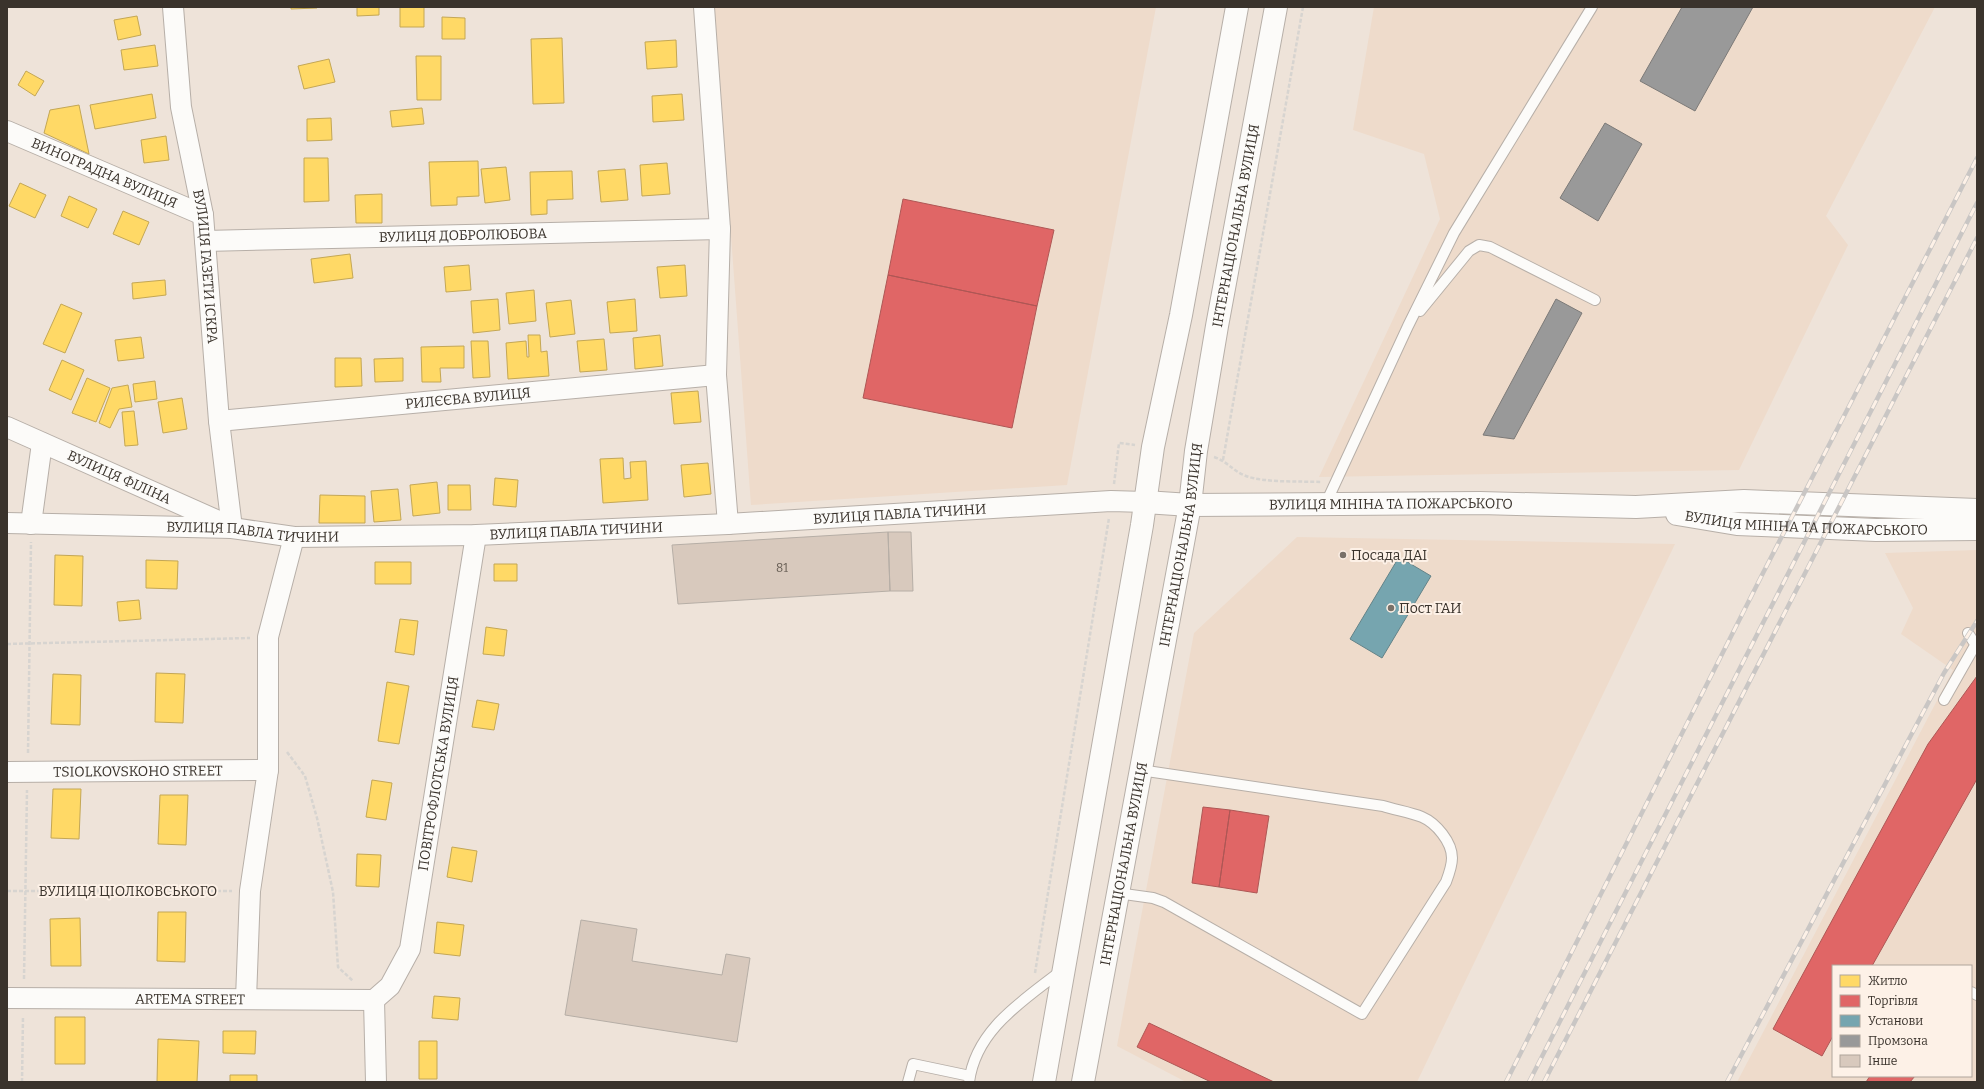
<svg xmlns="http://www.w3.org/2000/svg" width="1984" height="1089" font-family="Bitter,serif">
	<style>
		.built { fill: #eedbcb; fill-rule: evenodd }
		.homes { fill: #ffd966; stroke: #c4a755 }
		.shops { fill: #e06666; stroke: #ae5755 }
		.public { fill: #76a5af; stroke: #648388 }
		.industry { fill: #999; stroke: #7c7a78 }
		.building { fill: #d8c9bd; stroke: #b6aea6 }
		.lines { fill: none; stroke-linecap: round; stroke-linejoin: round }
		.service-casing { stroke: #b7afa8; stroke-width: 12 }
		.minor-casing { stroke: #b7afa8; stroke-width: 22 }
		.tertiary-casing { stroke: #b7afa8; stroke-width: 24 }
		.secondary-casing { stroke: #b7afa8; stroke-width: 24 }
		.path { stroke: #d7d4d0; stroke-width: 2.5; stroke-dasharray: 4 2; stroke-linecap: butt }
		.service { stroke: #fcfbf9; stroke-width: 10 }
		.minor { stroke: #fcfbf9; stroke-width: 20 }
		.tertiary { stroke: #fcfbf9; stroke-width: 22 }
		.secondary { stroke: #fcfbf9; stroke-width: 22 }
		.rail-casing { stroke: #c9c6c4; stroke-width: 4.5 }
		.rail { stroke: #fdf1e7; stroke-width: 3; stroke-dasharray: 9; stroke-linecap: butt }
		.poi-dot { fill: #797169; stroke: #fdf1e7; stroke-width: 1.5 }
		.labels { text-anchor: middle; stroke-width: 4; stroke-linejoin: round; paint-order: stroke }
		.number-label { font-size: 12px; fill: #645b52 }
		.street-label { font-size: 14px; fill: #3a332c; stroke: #fdf1e7 }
		.poi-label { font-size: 14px; fill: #3a332c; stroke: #fdf1e7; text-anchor: start }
	</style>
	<rect width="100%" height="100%" fill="#eee3d9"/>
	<path class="built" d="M714,7H1156L1067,485L751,505Z
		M1374,7H1935L1826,216L1848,245L1739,470L1319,477L1440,219L1424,154L1353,130Z
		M1297,537L1675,544L1417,1082H1186L1117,1046L1194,633Z
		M1977,550V1082H1737L1953,670L1901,634L1913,608L1885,553ZM1833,966H1971V1076H1833Z"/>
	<path class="homes" d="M291,7H317V8L291,9Z
		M357,7H379V15L357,16Z
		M400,7H424V27H400Z
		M137,16L141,35L118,40L114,20Z
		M442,17L465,18V39H442Z
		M562,38L564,103L533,104L531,39Z
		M676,40L677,67L647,69L645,42Z
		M155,45L158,66L124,70L121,50Z
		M416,56H441V100H417Z
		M329,59L335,82L304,89L298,66Z
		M26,71L44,81L35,96L18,85Z
		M152,94L156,118L95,129L90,105Z
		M682,94L684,120L653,122L652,96Z
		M79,105L89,154L44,133L50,110Z
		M422,108L424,124L392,127L390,111Z
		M331,118L332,140L307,141V119Z
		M166,136L169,160L144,163L141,140Z
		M304,158H328L329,201L304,202Z
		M478,161L479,196L457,197V205L431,206L429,162Z
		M667,163L670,194L642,196L640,165Z
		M506,167L510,200L485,203L481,169Z
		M625,169L628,200L601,202L598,171Z
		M572,171L573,199L547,200V214L531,215L530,172Z
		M20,183L46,195L35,218L9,206Z
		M382,194V223H356L355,195Z
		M69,196L97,209L88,228L61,216Z
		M123,211L149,222L139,245L113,234Z
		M350,254L353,278L314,283L311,259Z
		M469,265L471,290L446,292L444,267Z
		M685,265L687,296L660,298L657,267Z
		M165,280L166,295L133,299L132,283Z
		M534,290L536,321L509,324L506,293Z
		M498,299L500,330L473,333L471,301Z
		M635,299L637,331L610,333L607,302Z
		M571,300L575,334L550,337L546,303Z
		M61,304L82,313L65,353L43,344Z
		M528,335H540L541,352L547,351L549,376L508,379L506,343L526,341L527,357H529Z
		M660,335L663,366L635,369L633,338Z
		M141,337L144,358L118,361L115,340Z
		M604,339L607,370L580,372L577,341Z
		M471,341H488L490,377L473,378Z
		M464,346V368H440L441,382H422L421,347Z
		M335,358H361L362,386L335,387Z
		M403,358V381L375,382L374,359Z
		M62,360L84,370L71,400L49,390Z
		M87,378L110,388L96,422L72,413Z
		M155,381L157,399L135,402L133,384Z
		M128,385L132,407L119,409L110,428L99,423L112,388Z
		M698,391L701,422L674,424L671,393Z
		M182,398L187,429L163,433L158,402Z
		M134,411L138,445L125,446L122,412Z
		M623,458L624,479L631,478L630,462L646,461L648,500L603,503L600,459Z
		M708,463L711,494L684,497L681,465Z
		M495,478L518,480L516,507L493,505Z
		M437,482L440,513L413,516L410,485Z
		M448,485H470L471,510H448Z
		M398,489L401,520L374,522L371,491Z
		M320,495L365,496V523H319Z
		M55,555L83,556L82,606L54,605Z
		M146,560L178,561L177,589L146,588Z
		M375,562H411V584H375Z
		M494,564H517V581H494Z
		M139,600L141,619L119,621L117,602Z
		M400,619L418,621L414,655L395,652Z
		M486,627L507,630L504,656L483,654Z
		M156,673L185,674L183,723L155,722Z
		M53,674L81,675L80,725L51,724Z
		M387,682L409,686L399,744L378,741Z
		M477,700L499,704L494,730L472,727Z
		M372,780L392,783L386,820L366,817Z
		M53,789H81L79,839L51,838Z
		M160,795H188L186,845L158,844Z
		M452,847L477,851L472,882L447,877Z
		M357,854L381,855L379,887L356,886Z
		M158,912H186L185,962L157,961Z
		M80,918L81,966H51L50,919Z
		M437,922L464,925L460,956L434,953Z
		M434,996L460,998L458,1020L432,1018Z
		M55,1017H85V1064H55Z
		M223,1031H256L255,1054L223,1053Z
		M158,1039L199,1041L197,1082H157Z
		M419,1041H437V1079H419Z
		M230,1075H257V1082H230Z"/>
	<path class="shops" d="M903,199L1054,230L1037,306L888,275Z
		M888,275L1037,306L1012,428L863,398Z
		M1977,676V779L1872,966H1833V1036L1822,1056L1773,1029L1928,744Z
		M1203,807L1230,810L1219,887L1192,883Z
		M1230,810L1269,816L1257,893L1219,887Z
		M1149,1023L1274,1082H1211L1137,1047Z
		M1870,1076H1915L1910,1082H1866Z"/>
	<path class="public" d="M1399,557L1431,576L1382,658L1350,639Z"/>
	<path class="industry" d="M1682,7H1753L1695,111L1640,81Z
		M1605,123L1642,144L1598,221L1560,198Z
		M1556,299L1582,313L1514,439L1483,435Z"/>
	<path class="building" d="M888,532L890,591L678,604L672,545Z
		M888,532H911L913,591H890Z
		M581,920L637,929L632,961L722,975L726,954L750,958L737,1042L565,1015Z"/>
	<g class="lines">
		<g class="service-casing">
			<path id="service" d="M1420,311L1469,251L1479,245L1490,247L1595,300
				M1326,503L1408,326L1454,233L1592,7
				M1968,633L1975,644
				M1944,700L1977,642
				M1117,893L1153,898L1164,902L1362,1014L1446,882C1449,874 1452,866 1452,858C1452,842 1436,823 1422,817C1410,812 1395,810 1383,806L1140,770
				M1971,992L1977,995
				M908,1082L913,1064L970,1076
				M969,1082C976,1029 1023,1001 1061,971"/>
		</g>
		<g class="minor-casing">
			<g id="minor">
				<path id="s1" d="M173,7L181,107L203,215L219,421L232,528"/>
				<path d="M704,7L720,229L716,375L728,524"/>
				<path id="s2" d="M7,131L203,215"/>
				<path id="s3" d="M205,241L720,229"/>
				<path id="s4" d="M219,421L716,375"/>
				<path id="s5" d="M7,427L225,524"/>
				<path id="s6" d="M7,523L232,528L294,537L476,535L728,524L1111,501L1145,502"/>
				<path d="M31,524L42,443"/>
				<path id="s7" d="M7,772L268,770"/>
				<path id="s8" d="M7,998L374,1000"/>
				<path d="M246,999L250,891L268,770V637L294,537"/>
				<path id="s9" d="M374,1000L390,986L410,949L476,535"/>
				<path d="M374,1000L376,1082"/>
			</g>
		</g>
		<g class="tertiary-casing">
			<g id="tertiary">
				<path id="s10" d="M1145,502L1190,505L1480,503L1636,507L1744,501L1977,510"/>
				<path id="s11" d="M1677,514L1737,524L1876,530L1977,529"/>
			</g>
		</g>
		<g class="secondary-casing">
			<g id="secondary">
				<path d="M1044,1082L1142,525L1153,447L1181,315L1237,7"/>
				<path id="s12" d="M1083,1082L1190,505L1196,451L1217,326L1276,7"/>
			</g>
		</g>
		<path class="path" d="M1214,457C1227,461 1234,472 1246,476C1265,483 1301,481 1321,482
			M1223,460L1303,7
			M1114,484L1119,443L1135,445
			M7,644L250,638
			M287,752L305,776L317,818L333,892L338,967L353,981
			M28,753L31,542
			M7,891H232
			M1035,973L1109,518
			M24,979L27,790
			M22,1082L23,1016"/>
		<use href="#service" class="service"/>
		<use href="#minor" class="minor"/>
		<use href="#tertiary" class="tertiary"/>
		<use href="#secondary" class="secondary"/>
		<g class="rail-casing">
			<path id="rail" d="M1506,1082L1763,573L1977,158
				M1529,1082L1977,203
				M1544,1082L1977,238
				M1727,1082L1944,673L1977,621"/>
		</g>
		<use href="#rail" class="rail"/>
	</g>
	<g class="poi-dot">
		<circle cx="1343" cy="555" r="4"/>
		<circle cx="1391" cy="608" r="4"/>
	</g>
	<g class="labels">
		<g class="number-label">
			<text x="782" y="572">81</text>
		</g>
		<g class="street-label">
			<text dy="5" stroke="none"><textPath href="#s2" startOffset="106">ВИНОГРАДНА ВУЛИЦЯ</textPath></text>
			<text dy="5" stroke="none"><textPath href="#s12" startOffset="870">ІНТЕРНАЦІОНАЛЬНА ВУЛИЦЯ</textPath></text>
			<text dy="5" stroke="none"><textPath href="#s3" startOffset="258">ВУЛИЦЯ ДОБРОЛЮБОВА</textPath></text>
			<text dy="5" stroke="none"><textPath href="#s1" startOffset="262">ВУЛИЦЯ ГАЗЕТИ ІСКРА</textPath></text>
			<text dy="5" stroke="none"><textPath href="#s4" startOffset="250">РИЛЄЄВА ВУЛИЦЯ</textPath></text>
			<text dy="5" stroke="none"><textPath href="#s5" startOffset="123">ВУЛИЦЯ ФІЛІНА</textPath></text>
			<text dy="5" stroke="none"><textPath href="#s10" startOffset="246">ВУЛИЦЯ МІНІНА ТА ПОЖАРСЬКОГО</textPath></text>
			<text dy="5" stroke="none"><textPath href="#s6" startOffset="894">ВУЛИЦЯ ПАВЛА ТИЧИНИ</textPath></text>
			<text dy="5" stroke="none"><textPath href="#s11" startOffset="130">ВУЛИЦЯ МІНІНА ТА ПОЖАРСЬКОГО</textPath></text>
			<text dy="5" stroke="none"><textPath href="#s6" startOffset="246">ВУЛИЦЯ ПАВЛА ТИЧИНИ</textPath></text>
			<text dy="5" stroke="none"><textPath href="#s6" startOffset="570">ВУЛИЦЯ ПАВЛА ТИЧИНИ</textPath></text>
			<text dy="5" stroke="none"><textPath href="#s12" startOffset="546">ІНТЕРНАЦІОНАЛЬНА ВУЛИЦЯ</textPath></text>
			<text dy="5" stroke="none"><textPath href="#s7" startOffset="131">TSIOLKOVSKOHO STREET</textPath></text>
			<text dy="5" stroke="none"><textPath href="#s9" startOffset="241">ПОВІТРОФЛОТСЬКА ВУЛИЦЯ</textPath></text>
			<text dy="5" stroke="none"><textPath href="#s12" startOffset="222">ІНТЕРНАЦІОНАЛЬНА ВУЛИЦЯ</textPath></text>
			<text x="128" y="896">ВУЛИЦЯ ЦІОЛКОВСЬКОГО</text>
			<text dy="5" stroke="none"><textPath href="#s8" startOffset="183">ARTEMA STREET</textPath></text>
		</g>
		<g class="poi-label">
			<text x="1351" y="560">Посада ДАІ</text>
			<text x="1399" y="613">Пост ГАИ</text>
		</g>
	</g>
	<rect width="1984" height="1089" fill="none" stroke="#3a332c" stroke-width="16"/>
	<rect x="1832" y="965" width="140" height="112" fill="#fdf1e7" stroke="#afa59c"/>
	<rect x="1840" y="975" width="20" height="12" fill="#ffd966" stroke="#afa59c"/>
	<text x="1868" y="985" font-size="12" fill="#3a332c">Житло</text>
	<rect x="1840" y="995" width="20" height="12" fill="#e06666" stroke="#afa59c"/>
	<text x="1868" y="1005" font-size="12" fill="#3a332c">Торгівля</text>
	<rect x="1840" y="1015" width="20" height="12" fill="#76a5af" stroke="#afa59c"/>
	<text x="1868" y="1025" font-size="12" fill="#3a332c">Установи</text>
	<rect x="1840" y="1035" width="20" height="12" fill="#999999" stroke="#afa59c"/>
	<text x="1868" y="1045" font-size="12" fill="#3a332c">Промзона</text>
	<rect x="1840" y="1055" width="20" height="12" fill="#d8c9bd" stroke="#afa59c"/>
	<text x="1868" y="1065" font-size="12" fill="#3a332c">Інше</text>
</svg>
